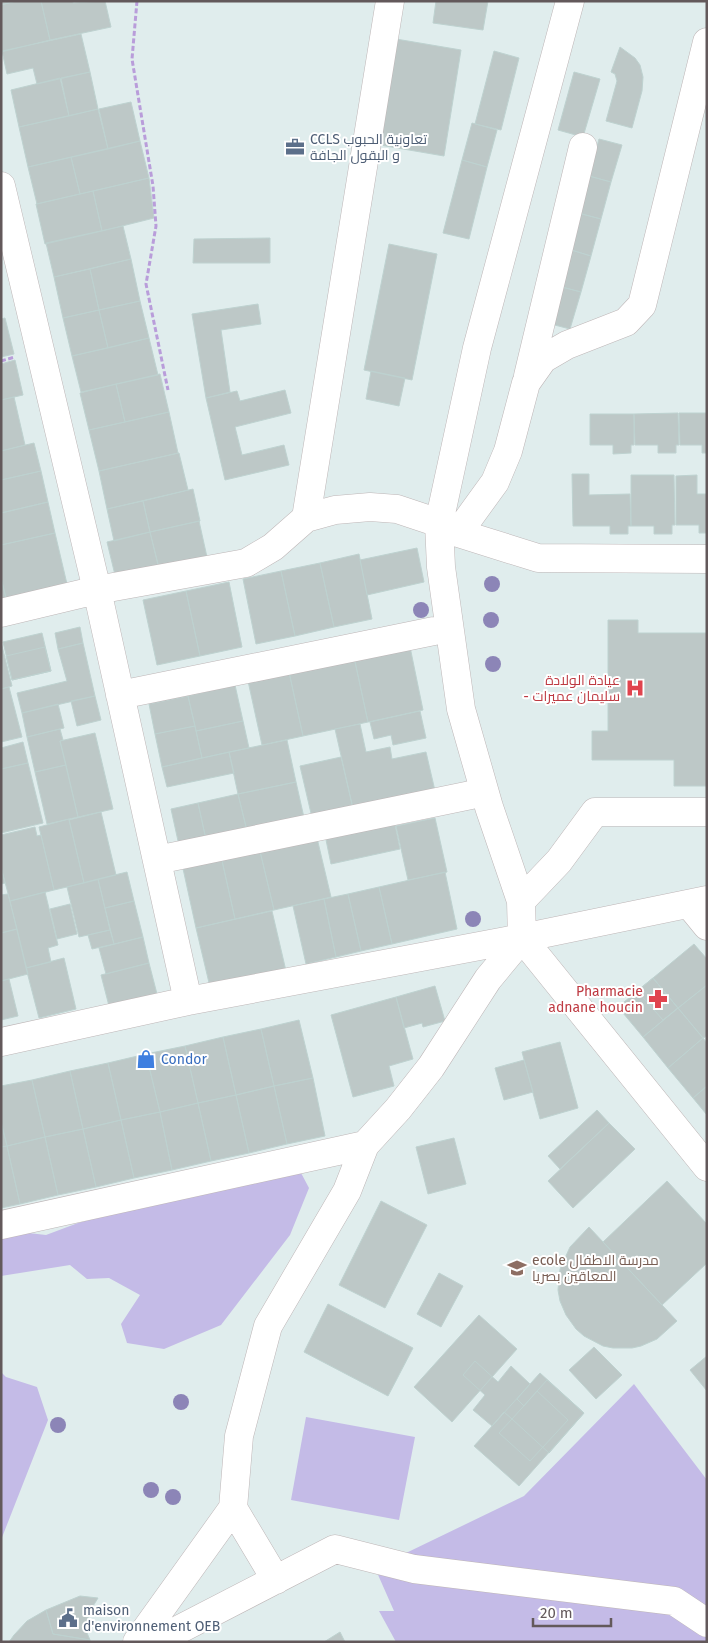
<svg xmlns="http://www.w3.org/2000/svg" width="708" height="1643" font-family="'Fira Sans',Cairo,sans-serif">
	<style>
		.green { fill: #c4bbe7 }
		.building { fill: #bdc8c7; stroke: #bed2d0 }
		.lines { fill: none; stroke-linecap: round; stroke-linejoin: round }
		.minor-casing { stroke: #beb6b7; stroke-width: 29 }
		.path { stroke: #b99dda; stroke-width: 3; stroke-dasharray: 5 2.5; stroke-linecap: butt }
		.minor { stroke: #fff; stroke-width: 28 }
		.tree { fill: #8c85b7 }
		.labels { text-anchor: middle; stroke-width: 4; stroke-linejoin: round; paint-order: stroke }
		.service-label { font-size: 14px; fill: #4e5e75; stroke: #fff; text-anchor: start }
		.health-label { font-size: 14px; fill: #be3a42; stroke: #fff; text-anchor: end }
		.shop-label { font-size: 14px; fill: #366cbe; stroke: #fff; text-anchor: start }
		.education-label { font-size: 14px; fill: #785e54; stroke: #fff; text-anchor: start }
	</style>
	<rect width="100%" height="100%" fill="#e0eded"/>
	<path class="green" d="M300,1171L309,1188L290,1235L221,1325L164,1349L127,1343L121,1324L140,1295L109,1278L87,1279L70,1265L1,1276V1232L11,1231L46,1235L78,1223L131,1208Z
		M1,1372L6,1377L37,1387L48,1420L1,1540Z
		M634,1384L707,1480V1642H396L379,1611H394L375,1568L524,1496Z
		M306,1417L415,1437L399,1520L291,1500Z"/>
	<path class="building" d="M1,1H16L1,5Z
		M16,1H41L50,40L1,52V5Z
		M41,1H73V3L105,1L111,27L50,40Z
		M436,1H488L483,30L433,23Z
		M81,34L90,72L37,84L33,68L7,74L2,51Z
		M396,39L461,50L444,156L380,145Z
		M620,47L635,58L640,65L643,77L642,91L632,128L606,121L617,81L615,74L611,72Z
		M494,51L519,58L501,130L475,124Z
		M90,72L98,109L69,116L61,78Z
		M574,72L600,79L583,137L558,130Z
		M60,78L69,116L19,127L11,90Z
		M131,102L140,141L108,149L99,109Z
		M98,109L108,149L28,167L19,127Z
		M472,123L497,130L487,167L462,160Z
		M599,139L622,145L611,182L589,176Z
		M140,141L149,178L80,194L71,157Z
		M71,157L80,194L37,204L28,167Z
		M462,160L487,167L469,239L443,233Z
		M589,176L611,182L601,219L578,213Z
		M149,178L154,218L102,231L93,191Z
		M93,191L102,231L45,244L36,204Z
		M578,213L601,219L591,256L568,249Z
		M123,226L131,259L54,277L46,243Z
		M270,238V263H193L194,239Z
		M389,244L437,254L412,380L364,370Z
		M568,249L591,256L581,292L558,286Z
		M131,259L140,301L99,310L90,269Z
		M90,269L99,310L63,318L54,277Z
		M558,286L581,292L570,329L547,323Z
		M140,301L149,338L108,348L99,310Z
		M258,304L261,324L221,330L230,392L206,398L192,314Z
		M99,310L108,348L72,356L63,318Z
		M5,318L14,354L1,357V319Z
		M149,338L158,375L81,392L72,356Z
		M15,360L23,395L1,400V364Z
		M371,371L405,378L399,406L366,399Z
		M160,374L169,412L125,422L116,384Z
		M116,384L125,422L89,430L80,393Z
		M285,390L291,413L235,427L242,455L284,445L289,465L225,480L206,398L237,391L240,401Z
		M14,397L25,445L1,451V400Z
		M169,412L178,453L99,471L89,430Z
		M678,413L679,445H676V453H658V445H635L634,414Z
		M679,413H707V453H702V445H680Z
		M590,414H634V445H631V453L613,454V445H590Z
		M34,443L41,471L1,480V451Z
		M179,453L188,490L107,509L99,471Z
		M41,471L48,502L1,513V480Z
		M572,474H589V495L630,494L631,526H628V534H610V526H573Z
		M631,475H674L675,525H672V534H654V526H631Z
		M697,475V494H707V533H699V525H676V476Z
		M193,489L200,521L150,532L143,501Z
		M143,501L150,532L114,541L107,509Z
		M48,502L55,533L1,545V513Z
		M199,521L207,557L159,568L150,532Z
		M150,532L158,565L115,575L107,542Z
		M55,533L67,584L6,598L1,578V545Z
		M417,548L424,582L367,595L360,560Z
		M359,554L372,619L334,627L320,563Z
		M320,563L334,627L295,636L281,571Z
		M281,571L295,636L256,644L243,579Z
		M1,578L6,598L1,599Z
		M229,582L242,647L200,656L186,591Z
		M186,591L200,656L157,665L143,600Z
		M608,620H638V633H707V786H674V760H592V731H608Z
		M80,627L83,643L58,649L55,633Z
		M42,633L51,671L12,680L3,642Z
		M1,642L12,686L1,689Z
		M409,642L423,710L368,722L354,657Z
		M83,643L95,696L22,713L17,693L67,681L58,649Z
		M45,647L51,671L12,680L6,656Z
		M354,657L368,722L303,736L289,672Z
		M289,672L303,736L262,745L248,681Z
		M235,685L243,721L196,731L188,696Z
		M9,687L22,737L1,742V689Z
		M95,696L101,720L77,726L71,701Z
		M188,696L195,726L155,734L149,704Z
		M58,704L64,728L27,737L22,713Z
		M420,711L426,738L393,745L391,735L374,739L370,722Z
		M243,721L249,748L202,758L196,731Z
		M360,724L366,752L390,747L392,759L426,752L436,795L354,813L335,729Z
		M195,726L202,758L162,767L155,734Z
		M60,729L63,740L60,741L66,765L35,772L27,737Z
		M95,733L113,809L78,817L60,741Z
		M287,740L296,782L238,794L229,752Z
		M23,742L28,763L1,769V748Z
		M229,752L234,773L167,787L162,767Z
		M341,757L354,813L313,822L300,766Z
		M28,763L43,823L1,833V769Z
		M66,765L78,817L47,824L35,772Z
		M296,782L305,822L248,835L238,794Z
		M238,794L248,835L207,844L198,803Z
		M198,803L207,844L180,850L171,809Z
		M101,812L116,875L84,883L69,820Z
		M435,818L447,872L408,880L396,826Z
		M69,819L84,883L54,890L39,827Z
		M394,820L400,849L331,864L325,835Z
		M35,827L37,836L41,835L54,890L10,901L1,867V835Z
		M317,838L331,897L274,910L259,847Z
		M259,847L274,910L235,919L221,856Z
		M221,856L235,919L196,928L182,864Z
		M1,867L5,883L1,884Z
		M127,872L134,901L105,908L98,879Z
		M445,872L457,929L392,944L379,887Z
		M98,879L110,930L79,937L67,887Z
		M379,887L392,944L361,951L348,894Z
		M45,892L58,945L48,948L51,962L26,968L10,901Z
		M8,894L17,929L1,933V895Z
		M348,894L361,951L336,957L324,899Z
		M324,899L336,957L306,964L293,906Z
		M134,901L143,937L114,944L105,908Z
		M70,904L77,934L57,939L50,909Z
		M272,911L286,971L210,987L196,928Z
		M17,929L28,974L1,981V933Z
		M110,930L114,944L92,949L88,935Z
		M143,937L149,963L106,974L99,948Z
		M694,944L707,959V985L678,1008L653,978Z
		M64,958L76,1009L39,1018L26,968Z
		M149,963L157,994L109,1006L101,975Z
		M653,978L678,1008L643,1037L618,1007Z
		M653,978L678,1008L663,1020L637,991Z
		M9,979L18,1016L1,1020V981Z
		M707,985V1036L703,1038L678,1008Z
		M435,986L445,1021L423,1027L422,1023L404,1028L396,997Z
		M396,997L413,1059L389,1066L394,1086L353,1097L331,1015Z
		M678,1008L703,1038L668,1068L643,1037Z
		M299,1020L313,1078L274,1086L261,1029Z
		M261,1029L274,1086L236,1095L223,1037Z
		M223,1037L236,1095L198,1103L185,1046Z
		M703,1038L707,1043V1086L693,1098L668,1068Z
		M560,1042L578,1108L540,1119L522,1052Z
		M185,1046L198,1103L160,1112L146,1054Z
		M146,1054L160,1112L121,1120L108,1063Z
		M524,1060L533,1092L504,1100L495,1068Z
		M108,1063L121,1120L83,1129L70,1071Z
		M70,1071L83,1129L45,1137L32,1080Z
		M313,1078L325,1136L287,1144L274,1086Z
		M32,1080L45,1137L7,1146L1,1122V1086Z
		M274,1086L287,1144L249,1153L236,1095Z
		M707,1086V1115L693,1098Z
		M236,1095L249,1153L211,1161L198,1103Z
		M198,1103L211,1161L172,1170L160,1112Z
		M597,1110L609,1123L560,1169L548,1156Z
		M160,1112L172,1170L134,1178L121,1120Z
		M121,1120L134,1178L96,1187L83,1129Z
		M1,1122L7,1146L1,1147Z
		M609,1123L635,1149L573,1208L548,1181Z
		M83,1129L96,1187L58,1195L45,1137Z
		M45,1137L58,1195L20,1204L7,1146Z
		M454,1138L466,1184L428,1194L416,1147Z
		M7,1146L20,1204L1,1208V1147Z
		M667,1181L707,1224V1263L662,1305L603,1242Z
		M381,1201L427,1225L385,1308L339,1285Z
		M589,1227L677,1321L657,1339L641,1346L632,1348H613L603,1346L584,1336L576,1329L566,1315L560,1301L558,1290L560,1269L570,1247Z
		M439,1273L463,1286L441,1327L417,1314Z
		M328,1304L413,1348L388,1396L304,1352Z
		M479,1315L517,1349L452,1422L414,1387Z
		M594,1347L622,1375L596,1399L569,1370Z
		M707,1356V1391L690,1370Z
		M475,1361L498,1382L511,1366L530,1384L517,1399L524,1406L537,1391L568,1420L530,1461L499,1433L512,1419L504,1412L492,1426L473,1410L485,1395L463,1375Z
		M540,1373L584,1413L519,1486L474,1446Z
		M547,1380L584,1413L549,1453L512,1419Z
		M80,1596L98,1598L90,1611L87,1621V1633L90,1640L53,1634L46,1610Z
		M46,1610L53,1634L90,1640V1642H9L14,1635L27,1621Z
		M340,1632L345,1642H324Z"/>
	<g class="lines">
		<g class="minor-casing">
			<path id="minor" d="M570,1L477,348L439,523L441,567L461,709L489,807L521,901L522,938L707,1167
				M1,186L97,590L188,1001
				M528,376L583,147
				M306,518L390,1
				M458,533L495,482L508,451L526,383L543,359L567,345L626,322L642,305L707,42
				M1,613L97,590L246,563L273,547L306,518L335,510L370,507L397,509L439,523L458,533L538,558L707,559
				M120,695L434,631
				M157,860L471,795
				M521,901L559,861L595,812H707
				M689,904L707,926
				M1,1042L188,1001L522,938L707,900
				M1,1225L365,1145
				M276,1580L233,1508L239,1436L268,1326L347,1191L365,1145L398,1109L431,1067L488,979L522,938
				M137,1642L233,1508
				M155,1642L335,1549L414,1569L674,1601L707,1623"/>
		</g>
		<path class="path" d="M137,1L132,59L153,186L156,226L146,284L168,390
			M1,361L15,357"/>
		<use href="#minor" class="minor"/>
	</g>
	<g class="tree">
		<circle cx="492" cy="584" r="8"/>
		<circle cx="421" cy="610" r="8"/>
		<circle cx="491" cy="620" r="8"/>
		<circle cx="493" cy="664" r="8"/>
		<circle cx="473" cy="919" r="8"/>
		<circle cx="181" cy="1402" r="8"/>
		<circle cx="58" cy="1425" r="8"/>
		<circle cx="151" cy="1490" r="8"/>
		<circle cx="173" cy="1497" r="8"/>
	</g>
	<defs>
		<g id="office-bare" transform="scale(1.5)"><path d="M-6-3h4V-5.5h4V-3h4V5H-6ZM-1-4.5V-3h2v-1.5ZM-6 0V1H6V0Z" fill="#5c6f8a" stroke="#fff" stroke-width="2.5" paint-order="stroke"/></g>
		<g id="hospital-bare" transform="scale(1.5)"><path d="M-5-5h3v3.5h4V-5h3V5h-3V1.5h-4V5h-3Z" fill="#e0444e" stroke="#fff" stroke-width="2.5" paint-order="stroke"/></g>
		<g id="pharmacy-bare" transform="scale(1.5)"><path d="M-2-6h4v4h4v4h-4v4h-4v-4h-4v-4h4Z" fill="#e0444e" stroke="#fff" stroke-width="2.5" paint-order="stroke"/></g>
		<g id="shop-bare" transform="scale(1.5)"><path d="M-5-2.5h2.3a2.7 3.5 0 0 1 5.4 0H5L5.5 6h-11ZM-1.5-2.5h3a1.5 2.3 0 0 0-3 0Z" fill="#3f7fe0" stroke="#fff" stroke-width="2.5" paint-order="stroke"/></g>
		<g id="school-bare" transform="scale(1.5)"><path d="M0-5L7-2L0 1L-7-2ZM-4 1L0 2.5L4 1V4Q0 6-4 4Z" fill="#8d6e63" stroke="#fff" stroke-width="2.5" paint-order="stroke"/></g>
		<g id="civic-bare" transform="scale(1.5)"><path d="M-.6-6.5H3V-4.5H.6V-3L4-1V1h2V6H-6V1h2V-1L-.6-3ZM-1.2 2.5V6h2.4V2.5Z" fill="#5c6f8a" stroke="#fff" stroke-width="2.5" paint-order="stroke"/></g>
	</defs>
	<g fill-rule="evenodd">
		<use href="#office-bare" x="295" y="147"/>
		<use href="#hospital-bare" x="635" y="688"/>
		<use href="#pharmacy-bare" x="658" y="999"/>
		<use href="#shop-bare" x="146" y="1059"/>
		<use href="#school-bare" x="517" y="1268"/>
		<use href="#civic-bare" x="68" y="1618"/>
	</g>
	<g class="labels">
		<g class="service-label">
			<text x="310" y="144">CCLS تعاونية الحبوب<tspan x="310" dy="16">و البقول الجافة</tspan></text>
			<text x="83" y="1615">maison<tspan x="83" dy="16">d'environnement OEB</tspan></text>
		</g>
		<g class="health-label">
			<text x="620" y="685">عيادة الولادة<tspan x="620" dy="16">- سليمان عميرات</tspan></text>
			<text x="643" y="996">Pharmacie<tspan x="643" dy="16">adnane houcin</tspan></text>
		</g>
		<g class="shop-label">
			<text x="161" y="1064">Condor</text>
		</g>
		<g class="education-label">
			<text x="532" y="1265">ecole مدرسة الاطفال<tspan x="532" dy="16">المعاقين بصريا</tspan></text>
		</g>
	</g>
	<rect width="708" height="1643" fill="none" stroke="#63595b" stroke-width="5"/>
	<path d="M533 1618v8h78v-8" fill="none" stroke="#63595b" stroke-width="2.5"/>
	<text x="540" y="1618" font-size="15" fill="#63595b" stroke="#ffffff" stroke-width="4" paint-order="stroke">20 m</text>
</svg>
